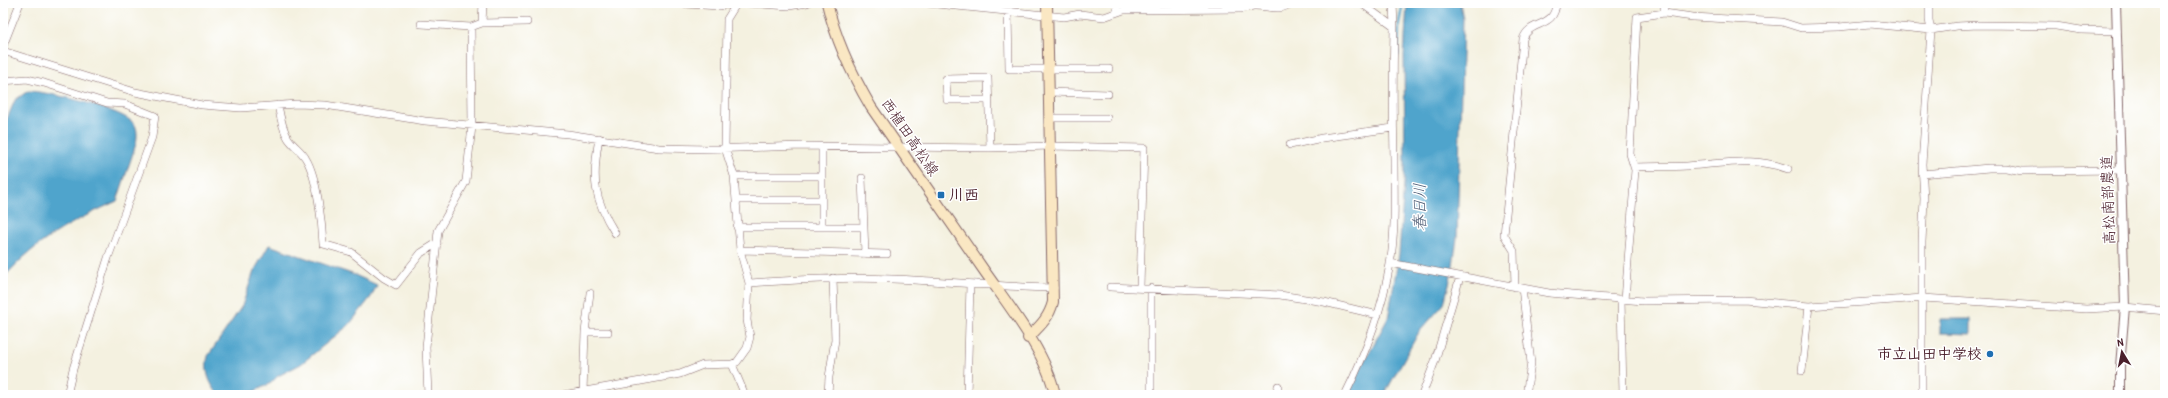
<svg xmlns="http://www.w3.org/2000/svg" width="2168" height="398" font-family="'Patrick Hand','Klee One',sans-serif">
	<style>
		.water { fill: #50a4cc; stroke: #4d627c }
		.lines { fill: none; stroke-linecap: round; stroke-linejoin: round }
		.stream { stroke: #50a4cc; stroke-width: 2.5 }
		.minor-casing { stroke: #86686a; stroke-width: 8 }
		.tertiary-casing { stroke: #86686a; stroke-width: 10 }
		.secondary-casing { stroke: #86686a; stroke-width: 12 }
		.minor { stroke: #fff; stroke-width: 7 }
		.tertiary { stroke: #fff; stroke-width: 8 }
		.secondary { stroke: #fae7c3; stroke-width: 10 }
		.poi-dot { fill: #1f6fb2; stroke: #fff; stroke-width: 1.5 }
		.labels { text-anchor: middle; stroke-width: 3; stroke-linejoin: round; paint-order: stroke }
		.street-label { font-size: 15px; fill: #4a1f2b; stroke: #fff }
		.poi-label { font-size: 15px; font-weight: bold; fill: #4a1f2b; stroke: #fff; text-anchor: start }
		.water-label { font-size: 16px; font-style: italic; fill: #4d5b73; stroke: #fff }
	</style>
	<rect width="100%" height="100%" fill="#fff"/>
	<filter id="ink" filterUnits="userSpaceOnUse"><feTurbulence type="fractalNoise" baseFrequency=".025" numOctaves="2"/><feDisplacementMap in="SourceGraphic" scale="8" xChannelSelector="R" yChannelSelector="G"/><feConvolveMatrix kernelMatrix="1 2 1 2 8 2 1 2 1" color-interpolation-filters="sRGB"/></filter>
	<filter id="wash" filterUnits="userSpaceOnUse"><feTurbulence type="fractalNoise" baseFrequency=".012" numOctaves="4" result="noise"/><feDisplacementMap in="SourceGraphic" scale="16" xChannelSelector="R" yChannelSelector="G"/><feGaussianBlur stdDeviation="0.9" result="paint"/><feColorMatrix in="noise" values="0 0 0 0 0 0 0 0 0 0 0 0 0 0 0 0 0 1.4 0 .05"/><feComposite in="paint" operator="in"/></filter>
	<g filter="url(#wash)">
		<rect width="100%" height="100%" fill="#f4f1e0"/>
		<path class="water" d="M1407,3H1460L1463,19L1457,238L1452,272L1444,304L1419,332L1384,395H1347L1365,360L1388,318L1399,254L1405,169L1404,55Z
			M28,91C46,91 127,110 135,125C138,131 137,138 136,144L117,201C75,220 33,242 3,279V128L15,100Z
			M269,245L355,275L377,285L371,297L349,325L301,364L278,376L271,383L247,395H219C209,384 204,370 208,356L242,306L254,271Z
			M1940,319H1971V334L1940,333Z"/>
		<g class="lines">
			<path class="stream" d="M1398,55L1399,23L1403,3"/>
		</g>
	</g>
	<g filter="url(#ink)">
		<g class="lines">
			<g class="minor-casing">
				<path id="minor" d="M670,3L719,6L737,3
					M747,3L789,6L807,3
					M927,3L1064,17L1080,14L1104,17L1124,10L1241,9C1245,8 1249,7 1253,6C1267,5 1279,13 1291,3
					M1117,3V11
					M1393,3L1394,27
					M1664,3V13
					M1008,11L1009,69H1109
					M482,23L483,3
					M421,24L471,27L482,23L527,22
					M3,46L20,3
					M3,51L135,92L202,105L241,108L296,104L325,105L425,121L568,134L659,148L708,149L802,146L990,148L1050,146L1144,148L1140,287
					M3,81L27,79L44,83L107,103L125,104L155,116L152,137L108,258L73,369L67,395
					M1049,92L1108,94
					M989,100H947L946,79L988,78L990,148
					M278,105C280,116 282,128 288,138C293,146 302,151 306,159C317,177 322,222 323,244L351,252L384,278L396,285L421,253L437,243
					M1049,118H1107
					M599,138C592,178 593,198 615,233
					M1290,145L1322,138L1393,128
					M1634,167C1652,166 1669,167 1687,166C1725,164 1750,156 1788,169
					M1922,174L1989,168H2006L2022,171L2121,170
					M734,176H822
					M862,178L865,254
					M737,200H822
					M822,226V147
					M737,227H863
					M740,250L887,254
					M1390,263L1549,293L1643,301L1744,300L1809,306L1923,298L2086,309L2125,307L2165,311
					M749,283C797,280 844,277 892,279C946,281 1000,287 1054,288
					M1110,287L1280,295L1324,302L1378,315
					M1515,287L1514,251L1504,235L1523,39C1530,19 1555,29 1556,3
					M1151,288V395
					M1522,288L1531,363L1526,395
					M1621,299L1623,395
					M1625,300L1635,170L1630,154L1637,17L1664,13L1693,17L1782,22L1801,28L1839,27L1870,24L1931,30L1957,26L1979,25L2056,26L2081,30L2117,31
					M585,332H608
					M732,364L745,395
					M1802,371L1809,306
					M583,392L585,332L590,293
					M428,395L426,347L438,231L466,181L472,126L471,27
					M563,395L680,374L703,365L732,364L737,362L747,348L750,337L747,320L749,283L740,250L734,176L725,148L727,19L737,3
					M828,395L829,377L835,340L833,278
					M967,395L970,285
					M1276,395L1278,386
					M1345,395C1366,353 1382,310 1390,264C1396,230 1394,194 1394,160C1393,116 1393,71 1394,27L1361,3
					M1422,395L1435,361L1460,277
					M1922,395V242L1924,199L1922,164L1931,30L1929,20V3"/>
			</g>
			<g class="tertiary-casing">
				<path id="tertiary" d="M2116,3L2125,307L2120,366V395"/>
			</g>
			<g class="secondary-casing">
				<path id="secondary" d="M827,3C836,41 851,73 871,107C908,161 946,215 983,269C1008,305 1047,353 1055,395
					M1028,338C1040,326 1049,318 1053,302L1047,3"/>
			</g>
			<use href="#minor" class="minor"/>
			<use href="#tertiary" class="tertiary"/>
			<use href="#secondary" class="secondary"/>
		</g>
	</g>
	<g class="poi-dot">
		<rect x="937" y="191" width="8" height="8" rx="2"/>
		<circle cx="1990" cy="354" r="4"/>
	</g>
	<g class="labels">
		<g class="street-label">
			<text transform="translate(910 137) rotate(56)" y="5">西植田高松線</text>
			<text transform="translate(2108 200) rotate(-92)" y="5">高松南部農道</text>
		</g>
		<g class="poi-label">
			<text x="949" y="200">川西</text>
			<text x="1982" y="359" text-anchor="end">市立山田中学校</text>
		</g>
		<g class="water-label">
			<text transform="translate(1419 207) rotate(-90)" y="6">春日川</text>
		</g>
	</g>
	<rect width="2168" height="398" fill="none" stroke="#fff" stroke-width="16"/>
	<g transform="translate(2122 352) rotate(350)" stroke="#ffffff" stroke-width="3" paint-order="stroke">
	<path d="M0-3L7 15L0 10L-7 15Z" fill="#4a1f2b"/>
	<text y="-6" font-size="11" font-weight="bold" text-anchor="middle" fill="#4a1f2b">N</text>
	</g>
</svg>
